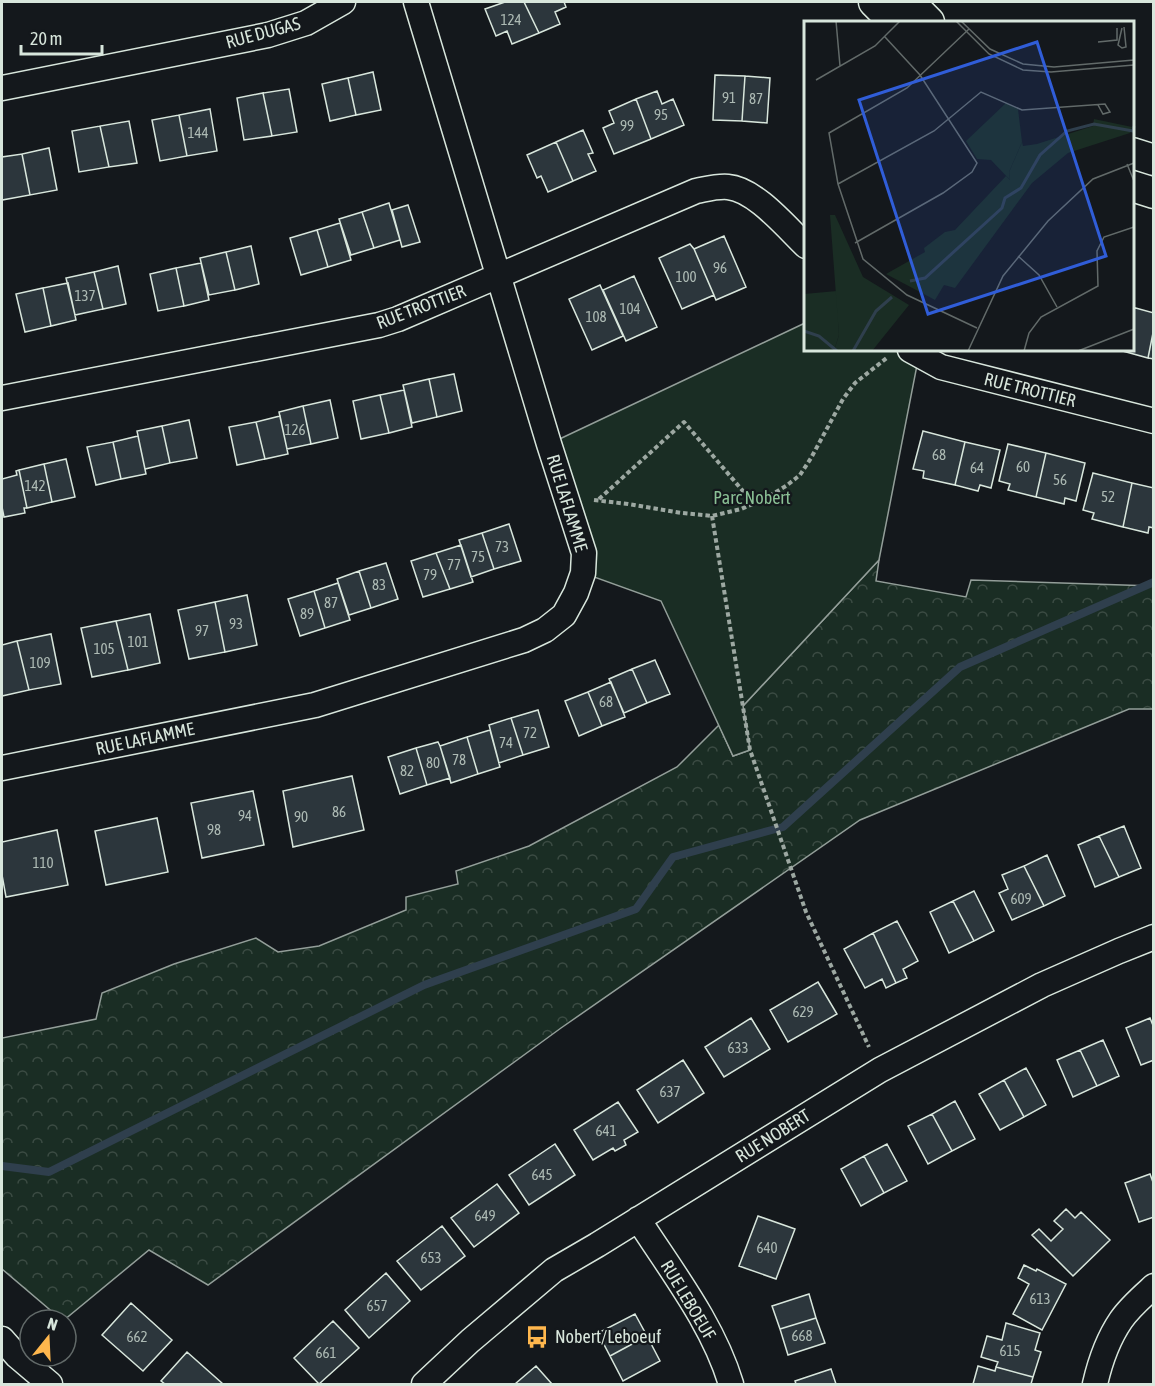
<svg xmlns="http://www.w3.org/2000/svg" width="1155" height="1386" font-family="'Asap Condensed',sans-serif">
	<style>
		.forest { fill: url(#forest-crowns); stroke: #939e99; stroke-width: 1.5 }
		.green { fill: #1a2d24; stroke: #939e99; stroke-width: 1.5 }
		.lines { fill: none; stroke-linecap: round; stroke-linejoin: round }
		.stream { stroke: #2f3f4d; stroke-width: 8 }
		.building { fill: #2c363c; stroke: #d8e6dc; stroke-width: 1.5 }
		.minor-casing { stroke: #d8e6dc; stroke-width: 27 }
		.tertiary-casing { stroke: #d8e6dc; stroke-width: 33 }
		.path { stroke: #9da8a2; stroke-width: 4; stroke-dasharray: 4.5 3; stroke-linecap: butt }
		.minor { stroke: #14181c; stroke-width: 24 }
		.tertiary { stroke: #14181c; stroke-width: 30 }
		.labels { text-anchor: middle; stroke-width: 4.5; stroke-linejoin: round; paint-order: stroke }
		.number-label { font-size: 15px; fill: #adbab4 }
		.street-label { font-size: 18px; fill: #d8e6dc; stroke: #14181c }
		.park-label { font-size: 18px; fill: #8ac095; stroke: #14181c }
		.poi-label { font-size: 18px; fill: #d8e6dc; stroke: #14181c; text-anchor: start }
		.inset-river { fill: none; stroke: #2f3f4d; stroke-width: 3 }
		.inset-road { fill: none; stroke: #626a69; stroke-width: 1.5 }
		.view { fill: #305dd8; fill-opacity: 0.15; stroke: #305dd8; stroke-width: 3 }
		.inset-edge { fill: none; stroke: #d8e6dc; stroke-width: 3 }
	</style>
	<defs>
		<pattern id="forest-crowns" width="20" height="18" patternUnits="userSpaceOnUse" patternTransform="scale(1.5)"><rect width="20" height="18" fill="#1a2d24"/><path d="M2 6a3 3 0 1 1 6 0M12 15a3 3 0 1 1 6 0" fill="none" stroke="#3b4b43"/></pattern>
	</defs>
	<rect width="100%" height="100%" fill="#14181c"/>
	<path class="forest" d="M879,560L876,581L966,597L971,580L1153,586V709H1129L860,820L561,1028L208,1285L149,1250L64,1320H62L2,1269V1038L96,1019L102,993L174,964L256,938L278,952L319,946L406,910V897L458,884L456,871L529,846L677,767L719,725L733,756L750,750L743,706Z"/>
	<path class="green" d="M805,323L806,350H910L919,355L879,560L743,706L750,750L733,756L661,601L583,573L549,444Z"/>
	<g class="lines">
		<path class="stream" d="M2,1166L49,1172L424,985L636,909L673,857L783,827L960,667L1154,582"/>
	</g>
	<path class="building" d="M505,2H524L539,33L512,44L507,31L496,36L485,9Z
		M524,2H564L566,7L555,12L560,24L539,33Z
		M373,72L381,110L356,115L348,78Z
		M715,75L745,76L742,121L713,120Z
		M745,76L770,78L767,123L742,121Z
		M348,78L356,115L330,121L322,84Z
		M289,89L297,132L272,136L263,93Z
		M657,91L662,104L673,99L684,125L651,139L636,99Z
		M263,93L272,136L244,140L237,98Z
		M636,99L651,139L614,154L603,128L614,123L609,111Z
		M210,109L217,151L187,156L179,115Z
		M179,115L187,156L160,161L152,120Z
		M129,121L137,163L109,167L100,126Z
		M100,126L109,167L79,172L72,131Z
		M583,130L593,153L588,154L596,171L573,181L556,142Z
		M556,142L573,181L548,192L541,176L537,178L527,155Z
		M49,148L57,190L30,195L22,154Z
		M22,154L30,195L2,200V157Z
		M389,203L400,240L374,248L362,212Z
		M408,205L420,242L402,247L392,210Z
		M362,212L374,248L351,255L339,219Z
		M340,223L351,260L328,267L317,230Z
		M317,230L328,267L301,275L290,238Z
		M724,236L746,287L716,300L694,249Z
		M690,244L694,249L714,295L682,309L659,258Z
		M251,246L259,284L235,290L226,252Z
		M226,252L235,290L209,295L200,258Z
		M201,263L209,300L184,306L176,268Z
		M118,266L126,304L103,309L94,272Z
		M176,268L184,306L158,311L150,274Z
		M94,272L103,309L75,315L66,278Z
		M634,276L657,327L626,341L603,290Z
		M68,283L76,320L51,326L43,288Z
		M600,285L623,336L592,350L569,299Z
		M43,288L51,326L25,332L16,294Z
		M1132,307L1154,313V328L1148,358L1119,350H1132Z
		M1154,328V359L1148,358Z
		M454,374L462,411L437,417L429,379Z
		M429,379L437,417L412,423L403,385Z
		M404,390L412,427L389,433L380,395Z
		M380,395L389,433L361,439L353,401Z
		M330,400L338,438L311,444L303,406Z
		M303,406L311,444L287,449L279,412Z
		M280,416L288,454L265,459L256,422Z
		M189,420L197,458L170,463L162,426Z
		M256,422L265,459L237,465L229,427Z
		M162,426L170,463L145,469L137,431Z
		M923,431L965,442L955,485L923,478L924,471L913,469Z
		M138,436L146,474L121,479L113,442Z
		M113,442L121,479L96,485L87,447Z
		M965,442L1000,450L991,488L980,485L978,491L955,485Z
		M1008,444L1046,453L1036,497L1008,490L1010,484L999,481Z
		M1046,453L1085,463L1076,501L1065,498L1064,504L1036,497Z
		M66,459L75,497L52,502L44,464Z
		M44,464L52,502L27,508L19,470Z
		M19,470L27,508H24L25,513L4,517L2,507V479L17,475L16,471Z
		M1093,473L1132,483L1123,527L1092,519L1094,513L1083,510Z
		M1132,483L1154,488V528L1149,527L1148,533L1123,527Z
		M509,524L521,561L494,569L482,533Z
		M482,533L494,569L471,577L459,540Z
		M461,545L473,582L450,589L436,553Z
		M436,553L450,589L423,597L411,561Z
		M386,563L398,599L371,608L359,571Z
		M359,571L371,608L349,615L337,579Z
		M338,583L350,620L325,628L314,591Z
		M314,591L325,628L300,636L288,599Z
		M247,595L257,645L225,652L215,602Z
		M215,602L225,652L189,659L178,610Z
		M150,614L160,663L128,670L116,621Z
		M116,621L128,670L92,677L81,628Z
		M51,634L61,684L29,690L17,641Z
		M17,641L29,690L2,696V645Z
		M655,660L670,694L647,703L632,669Z
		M632,669L647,703L624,713L609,679Z
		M611,682L625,717L602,726L588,692Z
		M588,692L602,726L579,736L565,701Z
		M538,710L549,747L523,755L511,718Z
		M511,718L523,755L499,763L489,725Z
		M490,730L500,767L478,774L467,737Z
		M467,737L478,774L451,783L440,746Z
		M438,742L440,746L450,778L427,785L416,748Z
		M416,748L427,785L400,794L388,757Z
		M352,776L364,830L293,847L283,791Z
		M253,791L264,845L202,858L191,803Z
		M157,818L168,872L106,885L95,831Z
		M1124,826L1141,868L1119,877L1099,836Z
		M57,830L68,885L6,897L2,875V842Z
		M1099,836L1119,877L1095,887L1078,845Z
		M1047,855L1065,896L1044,906L1024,866Z
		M1024,866L1044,906L1012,920L999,893L1008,889L1002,875Z
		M974,891L994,931L974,941L953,901Z
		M953,901L974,941L949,953L930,912Z
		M897,921L918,961L903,969L907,978L896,983L873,933Z
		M873,933L896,983L886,988L882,979L865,988L844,949Z
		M818,982L837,1014L788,1042L770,1010Z
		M751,1018L770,1049L724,1077L705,1047Z
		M1150,1018L1154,1028V1060L1141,1065L1126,1028Z
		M1103,1040L1119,1076L1097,1086L1080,1050Z
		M1080,1050L1097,1086L1073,1097L1057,1060Z
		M683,1060L704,1093L658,1123L637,1090Z
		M1026,1068L1046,1105L1024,1117L1004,1080Z
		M1004,1080L1024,1117L1000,1130L979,1094Z
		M955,1101L975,1139L952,1151L932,1114Z
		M618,1102L638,1132L624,1140L626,1145L615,1151L613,1148L593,1160L574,1130Z
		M932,1114L952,1151L928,1164L908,1126Z
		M555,1144L575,1175L529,1205L509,1175Z
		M887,1144L907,1181L884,1193L864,1156Z
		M864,1156L884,1193L861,1206L841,1169Z
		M1150,1174L1154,1185V1217L1139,1222L1125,1183Z
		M497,1184L519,1213L474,1247L451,1218Z
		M1066,1209L1075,1218L1081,1212L1110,1240L1073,1276L1032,1235L1039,1229L1051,1241L1063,1229L1054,1221Z
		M758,1216L795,1229L776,1279L739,1266Z
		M442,1226L465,1256L421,1290L397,1261Z
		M1024,1265L1036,1271L1037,1269L1066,1284L1042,1330L1013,1314L1029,1284L1018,1278Z
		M386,1273L410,1301L369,1338L345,1310Z
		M809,1294L816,1318L780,1329L772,1306Z
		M131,1303L172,1340L143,1371L102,1335Z
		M635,1314L647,1336L610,1356L598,1333Z
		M816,1318L825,1343L788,1355L780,1329Z
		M333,1321L359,1348L319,1384L294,1358Z
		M1006,1323L1040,1333L1035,1350L1041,1352L1033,1377L996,1367L998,1362L981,1357L987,1336L1002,1340Z
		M647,1336L660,1361L623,1381L610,1356Z
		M187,1352L223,1384H165L161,1381Z
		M536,1366L552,1384H515Z
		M978,1366L995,1371L996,1367L1033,1377L1031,1384H973Z
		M831,1369L836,1384H796L795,1381Z"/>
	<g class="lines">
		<g class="minor-casing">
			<path id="minor" d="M2,88L268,35L306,23L343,2
				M910,350L941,367L1154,421
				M2,398L379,325L398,319L696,191C707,189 717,186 728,187C755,189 787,228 806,246
				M2,768L315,705L524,640L545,630L564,615L576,593L583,573L584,553L549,444L416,2
				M638,1219C672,1272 713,1324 731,1384
				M2,1339L17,1356L50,1384
				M424,1384L470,1341L554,1270L597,1245L880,1070L1042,985L1119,951L1154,937
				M1095,1384C1100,1362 1108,1339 1121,1320C1130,1307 1143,1296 1154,1286"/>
		</g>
		<g class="tertiary-casing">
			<path id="tertiary" d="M874,2L894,22
				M909,2L929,22
				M1132,153L1154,160
				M1132,186L1154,193"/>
		</g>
		<path class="path" d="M599,499L684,422L754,504
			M594,500L628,504L682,513L712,516L741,509L764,499L786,486L800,475L811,458L843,399L855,383L888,357
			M712,516L750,750L806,912L869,1047"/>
		<use href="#minor" class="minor"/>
		<use href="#tertiary" class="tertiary"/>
	</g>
	<defs>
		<g id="bus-bare" transform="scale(1.8)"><path d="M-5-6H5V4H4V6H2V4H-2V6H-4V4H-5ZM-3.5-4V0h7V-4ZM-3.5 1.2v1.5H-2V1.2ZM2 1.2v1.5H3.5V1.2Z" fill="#ffb74d" stroke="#14181c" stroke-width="2.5" paint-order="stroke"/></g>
	</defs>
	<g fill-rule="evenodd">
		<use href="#bus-bare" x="537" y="1337"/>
	</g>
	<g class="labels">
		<g class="number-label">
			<text x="511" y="25">124</text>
			<text x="729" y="103">91</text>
			<text x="756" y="104">87</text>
			<text x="661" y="120">95</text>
			<text x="627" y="131">99</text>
			<text x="198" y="138">144</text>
			<text x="720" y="273">96</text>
			<text x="686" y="282">100</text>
			<text x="85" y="301">137</text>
			<text x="630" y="314">104</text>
			<text x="596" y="322">108</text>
			<text x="295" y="435">126</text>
			<text x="939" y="460">68</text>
			<text x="1023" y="472">60</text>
			<text x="977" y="473">64</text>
			<text x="1060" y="485">56</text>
			<text x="35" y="491">142</text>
			<text x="1108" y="502">52</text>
			<text x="502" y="552">73</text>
			<text x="478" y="562">75</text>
			<text x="454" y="570">77</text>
			<text x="430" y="580">79</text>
			<text x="379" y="590">83</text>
			<text x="331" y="608">87</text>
			<text x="307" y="619">89</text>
			<text x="236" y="629">93</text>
			<text x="202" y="636">97</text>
			<text x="138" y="647">101</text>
			<text x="104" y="654">105</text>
			<text x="40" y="668">109</text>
			<text x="606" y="707">68</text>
			<text x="530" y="738">72</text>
			<text x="506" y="748">74</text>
			<text x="459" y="765">78</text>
			<text x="433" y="768">80</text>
			<text x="407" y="776">82</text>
			<text x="339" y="817">86</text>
			<text x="245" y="821">94</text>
			<text x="301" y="822">90</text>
			<text x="214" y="835">98</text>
			<text x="43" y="868">110</text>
			<text x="1021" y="904">609</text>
			<text x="803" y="1017">629</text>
			<text x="738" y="1053">633</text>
			<text x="670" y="1097">637</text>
			<text x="606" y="1136">641</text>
			<text x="542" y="1180">645</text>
			<text x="485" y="1221">649</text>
			<text x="767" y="1253">640</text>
			<text x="431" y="1263">653</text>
			<text x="1040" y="1304">613</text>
			<text x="377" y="1311">657</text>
			<text x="802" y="1341">668</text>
			<text x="137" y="1342">662</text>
			<text x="1010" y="1356">615</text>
			<text x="326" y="1358">661</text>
		</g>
		<g class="street-label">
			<text transform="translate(263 33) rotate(-15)" y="6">RUE DUGAS</text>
			<text transform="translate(421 307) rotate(-21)" y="6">RUE TROTTIER</text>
			<text transform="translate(1030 390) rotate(14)" y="6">RUE TROTTIER</text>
			<text transform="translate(567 503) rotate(73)" y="6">RUE LAFLAMME</text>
			<text transform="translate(145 739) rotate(-12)" y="6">RUE LAFLAMME</text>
			<text transform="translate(773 1136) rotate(-32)" y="6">RUE NOBERT</text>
			<text transform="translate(688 1300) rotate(59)" y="6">RUE LEBOEUF</text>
		</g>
		<g class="park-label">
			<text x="752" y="504">Parc Nobert</text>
		</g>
		<g class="poi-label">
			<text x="555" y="1343">Nobert/Leboeuf</text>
		</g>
	</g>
	<g transform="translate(804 21)">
		<rect width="330" height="330" fill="#14181c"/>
		<path d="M33,270L35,314L30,330H0V273Z" fill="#1a2d24"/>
		<path d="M290,98L328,106L326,112L264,132L228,162L151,267L140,264L131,279L82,253L121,231L120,227L141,211L151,209L202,155L206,159L205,151L218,121L219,125L233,123L289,105ZM26,194H31L59,256L105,284L68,330H30L35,314Z" fill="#1a2d24"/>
		<path d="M202,82L214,88L218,121L205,151L206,159L187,139L173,138L162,120Z" fill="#1a2d24"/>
		<path class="inset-river" d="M106,260L121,257L198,187L201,177L217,167L236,134L263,110L290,103L329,110L330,105M0,310L15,315L33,330M49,330L72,290L88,276"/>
		<path class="inset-road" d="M32,0L36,45M152,0L185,33L219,49L247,51L330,44M157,0L186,28L219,43L250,46L330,39M318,7L314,24L318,27L322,26L320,6M165,8L103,67L25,112L34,163L59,238L103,274L173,307M294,21L313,19V7M12,59L71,25L96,0M323,143L330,160M34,163L130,110L177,71L218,89L301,83L306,91L299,93L294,84M51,222L139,172L168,151L173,142L116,54L81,16M214,235L235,254L253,286M164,330L199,255L244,200L289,158L330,142M220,330L225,312L237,296L294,265L293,230L300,216L330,206M274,330L330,308"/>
		<path class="view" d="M233,21L302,235L124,293L55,79Z"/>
		<rect width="330" height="330" class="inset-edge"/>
	</g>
	<rect width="1155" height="1386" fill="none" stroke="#d8e6dc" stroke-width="6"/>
	<g transform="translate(48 1338) rotate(18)"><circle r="28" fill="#14181c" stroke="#626a69" stroke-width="1.5"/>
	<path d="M0-4.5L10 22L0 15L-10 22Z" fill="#ffb74d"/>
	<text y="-9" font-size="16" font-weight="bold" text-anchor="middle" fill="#d8e6dc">N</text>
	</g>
	<path d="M21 45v9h81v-9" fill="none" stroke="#d8e6dc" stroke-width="3"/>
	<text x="30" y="45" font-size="18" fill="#d8e6dc" stroke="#14181c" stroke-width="4.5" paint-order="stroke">20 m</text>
</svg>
